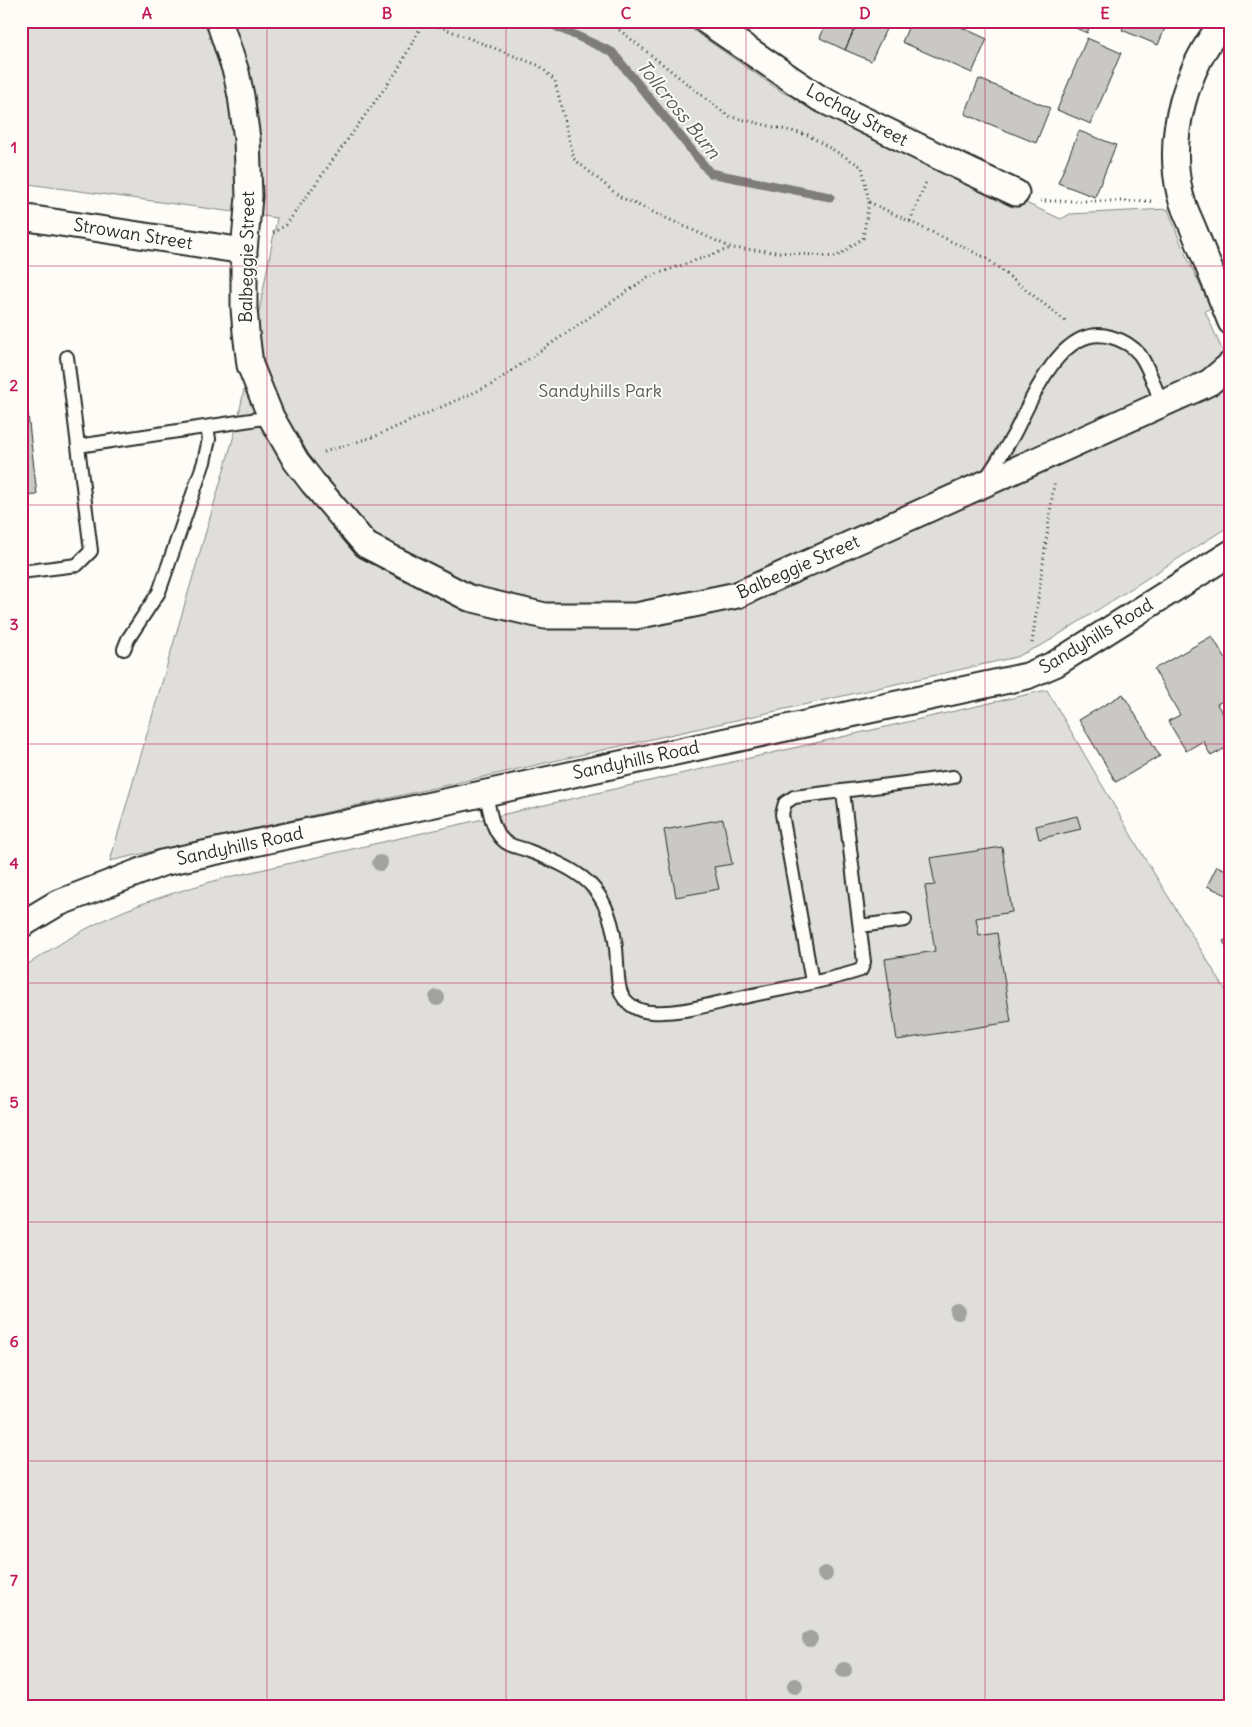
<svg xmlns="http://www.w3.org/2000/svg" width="1252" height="1727" font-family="Delius,sans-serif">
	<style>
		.green { fill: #dfdeda; stroke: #858482 }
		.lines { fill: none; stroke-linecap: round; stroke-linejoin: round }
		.stream { stroke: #7e7d7b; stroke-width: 9 }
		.building { fill: #c9c8c4; stroke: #2b2b2b }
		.service-casing { stroke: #2b2b2b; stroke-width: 16 }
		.minor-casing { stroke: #2b2b2b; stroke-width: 29 }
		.path { stroke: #2b2b2b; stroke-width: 3; stroke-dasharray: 1 4; stroke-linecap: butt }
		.service { stroke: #fdfcf7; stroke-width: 12 }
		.minor { stroke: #fdfcf7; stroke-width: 25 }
		.tree { fill: #a2a29f }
		.grid { fill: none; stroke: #c2185b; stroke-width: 1; stroke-opacity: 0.55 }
		.labels { text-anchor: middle; stroke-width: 4; stroke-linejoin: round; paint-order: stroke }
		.street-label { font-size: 18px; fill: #2b2b2b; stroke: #fdfcf7 }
		.park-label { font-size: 18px; fill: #585857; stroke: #fdfcf7 }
		.water-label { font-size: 19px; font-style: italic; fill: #5b5b5a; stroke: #fdfcf7 }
		.neatline { fill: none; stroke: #c2185b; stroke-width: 2 }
		.grid-label { font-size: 16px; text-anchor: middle; font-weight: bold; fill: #c2185b }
	</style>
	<rect width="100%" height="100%" fill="#fdfcf7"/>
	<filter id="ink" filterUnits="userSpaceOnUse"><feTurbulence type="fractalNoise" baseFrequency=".02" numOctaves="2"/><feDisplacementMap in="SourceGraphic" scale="10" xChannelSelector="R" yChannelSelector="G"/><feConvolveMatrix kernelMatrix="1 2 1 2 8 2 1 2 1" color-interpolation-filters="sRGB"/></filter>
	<g filter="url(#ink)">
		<path class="green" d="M21,21H680L782,92L1061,219L1070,214L1168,209L1183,249L1211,308L1205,311L1231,370V525L1044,644L1016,657L110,861L237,425L277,218L21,183Z
			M1047,690L1141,852L1231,999V1706H21V969C49,950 78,932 108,918C144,901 183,890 221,879Z"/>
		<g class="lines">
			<path class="stream" d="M544,21L612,52L710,173L830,197"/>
		</g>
		<path class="building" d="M827,21H858L845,50L820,38Z
			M858,21H880L888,25L871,61L845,50Z
			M911,21H948L987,39L972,73L902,42Z
			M1060,21H1092L1087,33Z
			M1126,21H1168L1158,45L1122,30Z
			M1087,38L1121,53L1091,124L1057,110Z
			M979,79L1050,108L1036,143L965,114Z
			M1079,131L1116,145L1095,197L1058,183Z
			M24,379L37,495L21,496V380Z
			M1212,636L1231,668V696L1217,704L1231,728V745L1211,756L1203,741L1186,751L1168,721L1180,715L1154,669Z
			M1123,694L1160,756L1116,782L1079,720Z
			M1077,816L1081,829L1039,839L1036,826Z
			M723,819L732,864L714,867L719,889L676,897L664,830Z
			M1002,847L1012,912L976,918L979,936L997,933L1011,1022L897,1040L885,959L935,951L925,886L935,885L930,858Z
			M1217,866L1231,872V897L1207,886Z
			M1231,937V955L1223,941Z"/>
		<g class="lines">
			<g class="service-casing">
				<path id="service" d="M67,357L78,446L271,417
					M985,480C995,464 1005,450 1014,434C1032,400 1061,322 1111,337C1122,340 1133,346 1140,355C1150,369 1155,389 1162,404
					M21,572L77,565L91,551L78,446
					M124,649L128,639L159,592L204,462L209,439L207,427
					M486,793C489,807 491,828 502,839C509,847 520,847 529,851C550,859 573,868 589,883C604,898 612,920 615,941C618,957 616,974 620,990C624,1004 639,1012 652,1012C681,1014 711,1004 739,998C779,989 821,983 861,970L864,962L843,792
					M860,926L905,920
					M812,982L782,814L785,803L794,797L953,777"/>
			</g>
			<g class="minor-casing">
				<path id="minor" d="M219,21L236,72L241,96L247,139L249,197L244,251V308L246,332L250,365L271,417L296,461L313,483L366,545L469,598L545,616H636L737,595L1202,386L1210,382L1231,364
					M706,21L819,98L952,163L1016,193
					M1224,21C1186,68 1166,134 1180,194C1183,207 1190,220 1195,233C1207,263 1219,292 1231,322
					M21,217L244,251
					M21,925L56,904L162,863L1027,676L1055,664L1231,553"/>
			</g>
			<path class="path" d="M425,21L540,66L555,81L574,159L620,197L732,248L836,257L863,238L869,202L862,167L808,135L728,116L608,21
				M1040,201H1154
				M869,202L986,258L1068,323
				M910,221L927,180
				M273,233L286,225L397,71L424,21
				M324,452L376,436L491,385L648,277L731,248
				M1032,643L1054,484"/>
			<use href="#service" class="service"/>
			<use href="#minor" class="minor"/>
		</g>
		<g class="tree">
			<circle cx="380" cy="863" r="8"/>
			<circle cx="437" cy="998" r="8"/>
			<circle cx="958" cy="1312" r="8"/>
			<circle cx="825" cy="1574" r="8"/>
			<circle cx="810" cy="1639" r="8"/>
			<circle cx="844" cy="1670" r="8"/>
			<circle cx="795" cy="1686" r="8"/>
		</g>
	</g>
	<path class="grid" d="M267,21V1706M506,21V1706M746,21V1706M985,21V1706M21,266H1231M21,505H1231M21,744H1231M21,983H1231M21,1222H1231M21,1461H1231"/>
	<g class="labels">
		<g class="street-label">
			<text transform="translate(857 115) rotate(28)" y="6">Lochay Street</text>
			<text transform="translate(133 234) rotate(9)" y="6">Strowan Street</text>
			<text transform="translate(247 257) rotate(-89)" y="6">Balbeggie Street</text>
			<text transform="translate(798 567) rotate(-24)" y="6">Balbeggie Street</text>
			<text transform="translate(1096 636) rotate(-31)" y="6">Sandyhills Road</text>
			<text transform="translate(636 760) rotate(-12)" y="6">Sandyhills Road</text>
			<text transform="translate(240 846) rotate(-12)" y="6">Sandyhills Road</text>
		</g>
		<g class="park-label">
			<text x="600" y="397">Sandyhills Park</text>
		</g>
		<g class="water-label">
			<text transform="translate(679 109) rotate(51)" y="7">Tollcross Burn</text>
		</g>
	</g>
	<rect width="1252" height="1727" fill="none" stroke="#fdfcf7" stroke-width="55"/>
	<rect x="28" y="28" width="1196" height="1672" class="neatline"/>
	<g class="grid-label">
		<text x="147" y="19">A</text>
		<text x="387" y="19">B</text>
		<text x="626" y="19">C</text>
		<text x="865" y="19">D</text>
		<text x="1105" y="19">E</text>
		<text x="14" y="153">1</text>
		<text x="14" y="391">2</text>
		<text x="14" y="630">3</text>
		<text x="14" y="869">4</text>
		<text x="14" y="1108">5</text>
		<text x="14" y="1347">6</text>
		<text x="14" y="1586">7</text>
	</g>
</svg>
